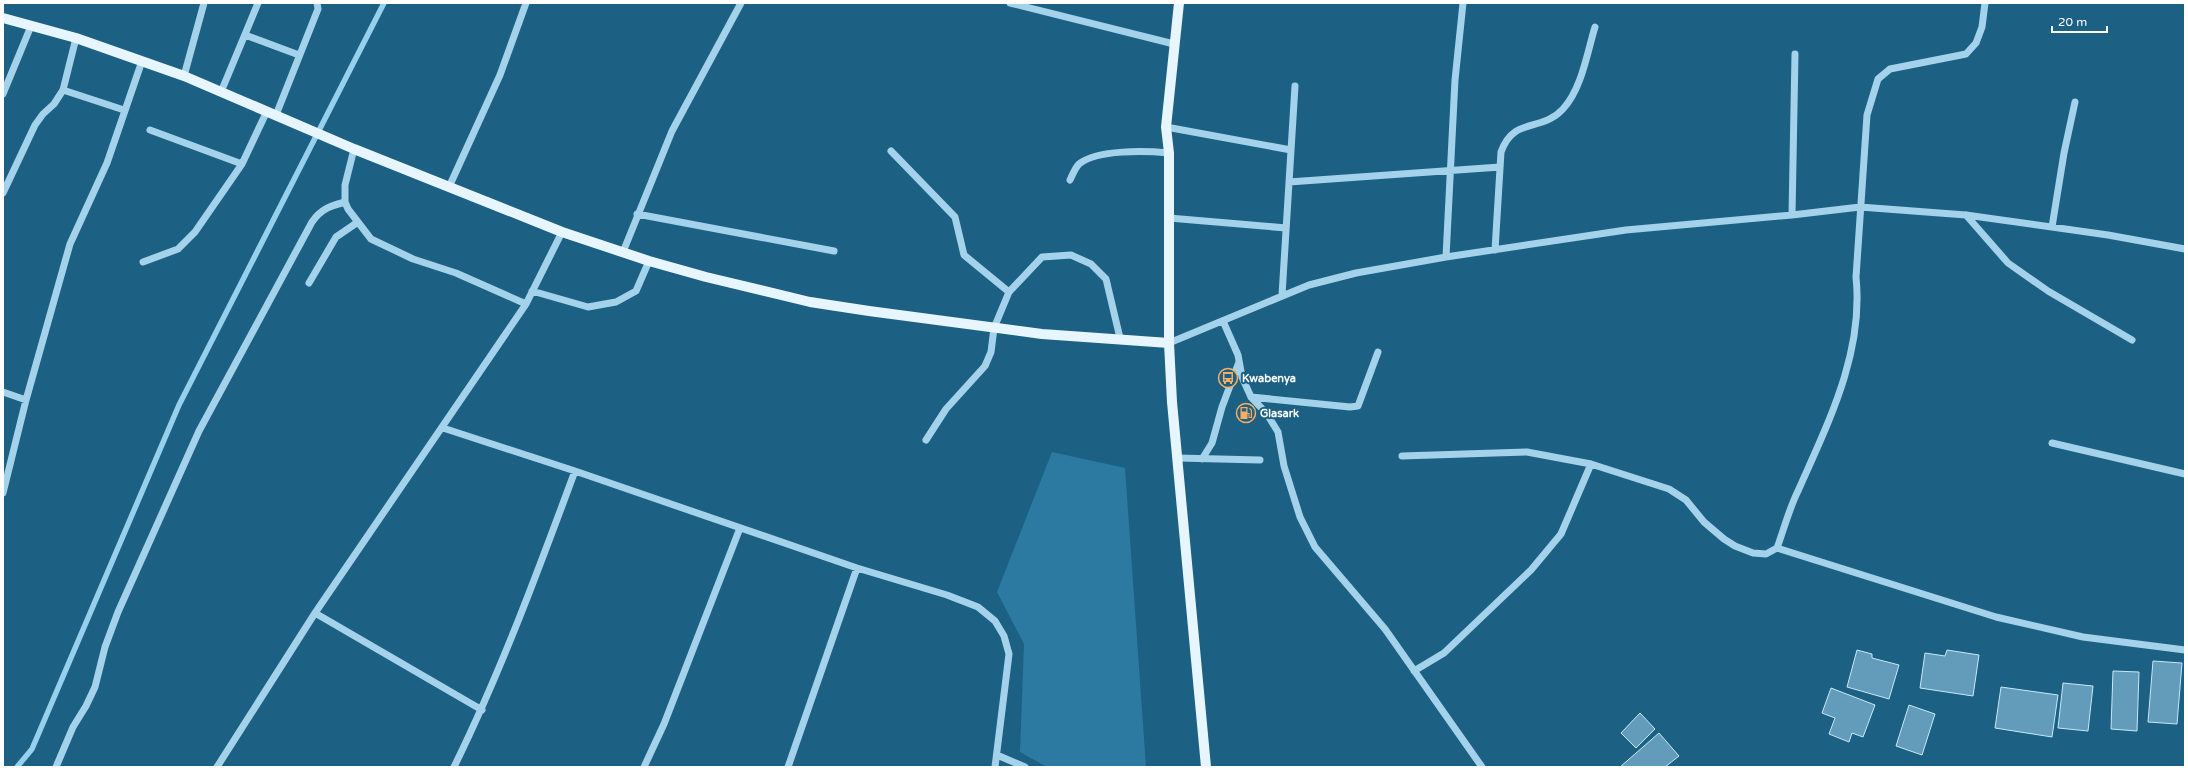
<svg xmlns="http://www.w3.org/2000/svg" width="2188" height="770" font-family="'Varela Round',sans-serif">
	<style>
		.green { fill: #2c7aa1 }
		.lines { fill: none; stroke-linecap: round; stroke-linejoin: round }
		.stream { stroke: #96d0ec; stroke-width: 5.5 }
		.building { fill: #629cba; stroke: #c8e8f8 }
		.minor { stroke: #a3d2ea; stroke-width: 7 }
		.major { stroke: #e7f5fe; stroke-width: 10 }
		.labels { text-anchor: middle; stroke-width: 4; stroke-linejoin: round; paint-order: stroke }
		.poi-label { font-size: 11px; font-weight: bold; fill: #fff; stroke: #1c6084; text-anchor: start }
	</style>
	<rect width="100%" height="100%" fill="#1c6084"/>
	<path class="green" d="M1052,452L1125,468L1146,767H1047L1020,752L1024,644L997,592Z"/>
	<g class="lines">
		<path class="stream" d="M17,767L32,749L179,405L384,3"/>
	</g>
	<path class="building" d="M1857,650L1872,654V658L1899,665L1889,699L1847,687Z
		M1947,650L1979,655L1973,696L1920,688L1925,653L1945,656Z
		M2153,661L2182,663L2177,724L2148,722Z
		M2113,671L2139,672L2137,731L2111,729Z
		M2063,683L2093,686L2088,731L2058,728Z
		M2001,687L2058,695L2052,737L1995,728Z
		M1831,688L1875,705L1863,737L1852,733L1849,742L1829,734L1835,718L1822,713Z
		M1909,705L1935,714L1922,755L1896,746Z
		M1640,713L1655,729L1636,748L1621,733Z
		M1659,733L1679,756L1665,767H1620Z"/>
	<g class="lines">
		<path class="minor" d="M1010,3L1174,44
			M245,35L299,55
			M184,76L204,3
			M63,90L124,110
			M221,92L258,3
			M3,94L31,26
			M276,115L318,9L317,3
			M1166,127L1291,150
			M150,130L242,164
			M354,149L345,185V202L348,209L371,239L413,259L456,273L526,304
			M891,151L955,217L964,255L1009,292
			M1070,180C1072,176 1075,168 1079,164C1097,149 1147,151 1169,153
			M1289,182L1500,167
			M449,187L500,75L526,3
			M3,193L35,125L43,114L54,104L63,90L76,38
			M637,214L834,251
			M1792,215L1795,54
			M1966,215L2008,263L2048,291L2132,340
			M1169,218L1286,228
			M2052,227L2064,153L2075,102
			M1495,250L1501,152C1514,116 1541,133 1563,109C1582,88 1587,53 1595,27
			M623,252L672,131L741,3
			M1446,257L1455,80L1463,3
			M143,262L178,249L195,232L242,164L267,111
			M309,283L336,237L358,222
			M532,291L588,307L616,302L636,291L649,261
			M1282,295L1295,86
			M1223,321L1238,355L1242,377L1251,397L1267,414L1278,432L1284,466L1300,517L1315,547L1385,629L1482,767
			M1169,343L1309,285L1356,273L1446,257L1626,230L1792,215L1860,207L1966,215L2108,235L2185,249
			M3,392L26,400
			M1251,397L1350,407L1358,406L1378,352
			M443,428L575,471L857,568L947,595L978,607L995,621L1004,636L1009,654L995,767
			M926,440L946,409L985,366L991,352L994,328L1009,292L1042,257L1071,255L1091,264L1106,279L1120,338
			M2052,443L2185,474
			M1402,456L1527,452L1591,464L1669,489L1686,500L1704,522L1724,539L1735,546L1753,553L1766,554L1777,548L1996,617L2083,637L2185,650
			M1178,458L1260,460
			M1202,459L1212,443L1222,407L1239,362
			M3,493L26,400L70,244L107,163L142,61
			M1777,548C1784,529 1789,509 1798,491C1828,423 1864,353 1856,277L1867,115L1878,79L1890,69L1966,54L1976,43L1982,27L1985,3
			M315,613L482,710
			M1414,671L1444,653L1531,570L1561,534L1591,464
			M997,755L1025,767
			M56,767L73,727L86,706L95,687L105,647L118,612L199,431L312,222C321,209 330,206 345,202
			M217,767L315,613L526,304L562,232
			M454,767C501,671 538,571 575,471
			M644,767L664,724L740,528
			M788,767L857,568"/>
		<path class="major" d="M1179,3L1166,127L1169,153V343L1172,402L1206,767
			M3,18L76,38L184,76L354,149L562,232L649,261L706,277L810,302L869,311L1042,334L1169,343"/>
	</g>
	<defs>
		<g id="bus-ring" transform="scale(1)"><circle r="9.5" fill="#1c6084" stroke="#fbad61" stroke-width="1.5"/><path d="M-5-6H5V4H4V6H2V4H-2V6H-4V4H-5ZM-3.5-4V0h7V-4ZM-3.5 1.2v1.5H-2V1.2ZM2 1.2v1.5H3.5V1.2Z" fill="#fbad61"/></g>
		<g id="fuel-ring" transform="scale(1)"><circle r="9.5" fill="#1c6084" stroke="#fbad61" stroke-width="1.5"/><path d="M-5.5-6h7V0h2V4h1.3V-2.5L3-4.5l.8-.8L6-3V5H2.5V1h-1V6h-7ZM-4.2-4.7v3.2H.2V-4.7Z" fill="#fbad61"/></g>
	</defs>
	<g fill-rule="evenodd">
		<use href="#bus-ring" x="1228" y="378"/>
		<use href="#fuel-ring" x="1246" y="413"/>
	</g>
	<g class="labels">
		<g class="poi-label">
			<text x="1242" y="382">Kwabenya</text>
			<text x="1260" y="417">Glasark</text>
		</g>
	</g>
	<rect width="2188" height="770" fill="none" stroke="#ffffff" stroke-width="8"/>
	<path d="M2052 26v6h55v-6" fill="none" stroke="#ffffff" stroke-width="2"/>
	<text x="2058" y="26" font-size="12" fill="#ffffff" stroke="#1c6084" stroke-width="3" paint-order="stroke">20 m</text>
</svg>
